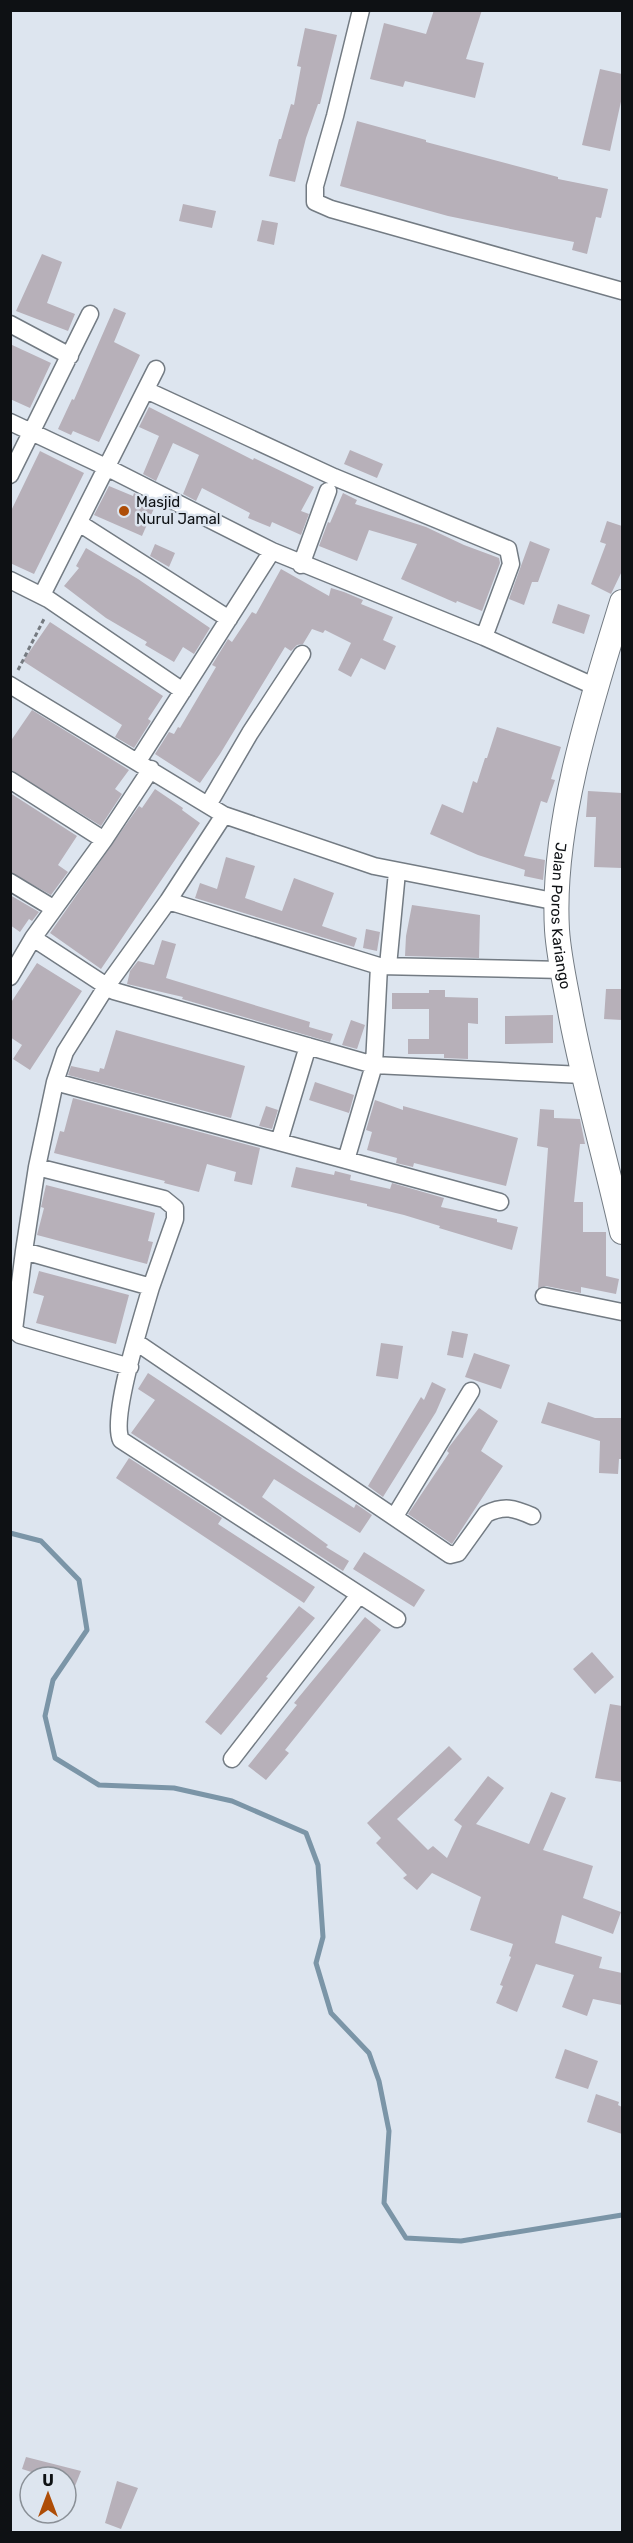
<svg xmlns="http://www.w3.org/2000/svg" width="633" height="2543" font-family="Rubik,sans-serif">
	<style>
		.lines { fill: none; stroke-linecap: round; stroke-linejoin: round }
		.stream { stroke: #7b95a7; stroke-width: 5 }
		.building { fill: #b7b0b9 }
		.minor-casing { stroke: #737b83; stroke-width: 19 }
		.secondary-casing { stroke: #737b83; stroke-width: 26 }
		.path { stroke: #757a80; stroke-width: 3; stroke-dasharray: 4.5 3; stroke-linecap: butt }
		.minor { stroke: #fff; stroke-width: 16 }
		.secondary { stroke: #fff; stroke-width: 24 }
		.poi-dot { fill: #ae4d07; stroke: #dde5ef; stroke-width: 2 }
		.labels { text-anchor: middle; stroke-width: 5; stroke-linejoin: round; paint-order: stroke }
		.poi-label { font-size: 15px; fill: #0e1114; stroke: #dde5ef; text-anchor: start }
		.street-label { font-size: 15px; fill: #0e1114; stroke: #dde5ef }
	</style>
	<rect width="100%" height="100%" fill="#dde5ef"/>
	<g class="lines">
		<path class="stream" d="M10,1533L41,1541L79,1580L87,1630L53,1680L45,1716L55,1758L99,1785L174,1788L232,1801L306,1833L318,1865L323,1937L316,1963L331,2013L369,2053L379,2081L389,2131L384,2203L406,2238L461,2241L622,2215"/>
	</g>
	<path class="building" d="M434,10H482L466,59L484,63L475,98L405,81L403,87L370,79L384,23L426,34Z
		M305,28L337,35L320,104H318L306,138L295,182L269,176L279,139H281L291,104L294,105L301,67L297,66Z
		M600,69L622,74V97L610,151L582,145Z
		M357,121L426,140V142L558,177V179L608,189L601,218L596,217L587,254L572,250L574,242L448,216L340,186Z
		M183,204L216,211L212,228L179,221Z
		M262,220L278,223L274,245L257,241Z
		M42,254L62,262L47,303L75,314L68,331L16,311Z
		M114,308L126,313L114,342L140,355L99,442L73,431L71,435L58,429L72,399L74,400Z
		M10,344L51,363L30,408L10,399Z
		M149,407L253,460L254,458L314,487L301,511L309,514L301,535L272,522L270,527L248,518L250,513L202,488L196,501L183,494L199,455L173,443L156,481L143,474L159,436L139,427Z
		M350,450L383,464L377,478L344,464Z
		M40,451L84,473L34,574L10,563V513Z
		M109,486L133,496L134,493L155,506L142,536L94,515Z
		M343,493L357,500L355,504L426,527L464,545L499,558L500,563L482,611L457,601L456,603L401,579L417,544L369,530L357,561L319,546L328,522L330,523Z
		M607,521L622,526V571L611,594L591,584L606,544L600,542Z
		M530,541L550,549L538,582H532L524,605L509,599Z
		M155,544L175,553L169,567L150,556Z
		M86,548L138,579L210,628L194,654L183,647L174,662L145,645L147,642L106,618L64,586L79,568L76,566Z
		M281,569L329,596L331,588L344,592L363,600L361,604L393,617L383,640L396,646L385,670L361,658L351,677L338,670L351,643L325,630L323,633L312,629L303,644L297,645L291,651L285,647L220,754L200,783L155,754L169,732L174,734L178,727L180,728L216,667L212,665L228,639L232,642L252,612L256,614Z
		M558,604L590,615L584,634L552,623Z
		M50,622L163,696L148,719L151,721L134,748L115,737L122,725L23,661Z
		M32,710L129,770L115,789L122,794L101,826L10,770V742Z
		M497,727L561,747L551,779L555,780L547,803L541,801L524,856L545,860L543,880L524,876L525,870L478,855L430,834L442,804L463,813L473,781L477,783L485,758H487Z
		M155,789L183,808L182,810L200,823L101,969L50,933L139,806L142,808Z
		M588,791L622,793V868L594,867L596,817H586Z
		M10,793L77,836L58,865L68,872L51,895L10,872Z
		M226,857L255,866L245,898L282,911L294,878L334,893L322,926L357,938L354,947L195,898L200,883L217,889Z
		M10,895L39,912L32,921L29,919L20,932L10,925Z
		M412,905L480,915L479,958L405,956L406,936Z
		M366,929L380,932L377,951L363,948Z
		M162,940L176,944L166,978L310,1022L309,1027L333,1034L330,1042L182,999L183,997L127,984L130,971L138,961L154,965Z
		M37,963L82,991L30,1070L13,1059L22,1045L10,1037V1004Z
		M606,989H622V1020L604,1019Z
		M429,990H445V997L478,998V1024L468,1023V1059L444,1058V1054H408V1039H429V1009H392V993H429Z
		M553,1015V1043L505,1044V1016Z
		M351,1020L365,1025L357,1049L342,1045Z
		M116,1030L245,1066L231,1118L68,1075L71,1066L99,1072L100,1068L104,1069Z
		M315,1082L354,1095L349,1113L309,1100Z
		M73,1098L260,1148L252,1185L234,1181L236,1172L207,1164L199,1192L164,1183L165,1181L54,1153L60,1131L64,1132Z
		M375,1100L403,1110V1106L518,1138L506,1186L414,1163L413,1167L396,1163L397,1158L367,1150L372,1132L366,1130Z
		M266,1106L278,1110L272,1129L259,1126Z
		M540,1109L554,1110V1118L580,1119L585,1144H580L574,1202H583V1232H606V1276L619,1279L616,1294L581,1287V1293L546,1286L538,1288L548,1148L537,1146Z
		M296,1167L334,1175L335,1171L351,1175L350,1180L390,1189L392,1183L444,1198L441,1207L497,1219V1222L518,1227L512,1250L439,1228L440,1226L404,1215L367,1206V1204L291,1187Z
		M46,1185L155,1213L148,1241L153,1242L147,1264L37,1235L44,1208L41,1207Z
		M39,1271L129,1295L116,1344L36,1323L44,1296L33,1293Z
		M452,1331L468,1334L463,1358L447,1355Z
		M381,1343L403,1346L398,1379L376,1376Z
		M474,1353L510,1365L501,1389L465,1377Z
		M148,1373L304,1476L354,1508L356,1504L372,1515L360,1533L274,1479L262,1497L328,1545L326,1547L349,1561L343,1571L131,1433L155,1400L138,1389Z
		M432,1382L446,1389L436,1412L383,1497L368,1486L421,1397L424,1400Z
		M548,1402L595,1418H622V1459H619L618,1474L599,1473L600,1441L541,1423Z
		M479,1408L498,1421L481,1451L503,1466L452,1544L408,1514L449,1453L447,1451L449,1447Z
		M129,1458L222,1518L218,1524L315,1587L304,1603L116,1478Z
		M364,1552L425,1590L414,1607L353,1569Z
		M299,1606L315,1618L266,1677L268,1678L221,1735L205,1722Z
		M365,1617L381,1630L285,1750L289,1753L266,1780L248,1766L297,1705L294,1703Z
		M592,1652L614,1677L595,1694L573,1669Z
		M610,1704L622,1706V1782L595,1778Z
		M449,1746L462,1759L397,1819L428,1850L433,1846L447,1858L462,1826L454,1820L488,1776L504,1788L476,1824L529,1844L551,1792L566,1798L543,1850L593,1866L583,1898L621,1912L613,1934L562,1915L555,1943L602,1957L599,1968L622,1973V2005L593,1999L587,2016L562,2007L574,1975L536,1964L517,2012L496,2003L503,1986L500,1985L511,1957L509,1956L513,1944L470,1930L481,1897L432,1873L417,1890L403,1878L407,1875L376,1843L381,1838L367,1823Z
		M565,2049L598,2061L588,2089L555,2078Z
		M596,2094L619,2102L618,2105L622,2107V2134L587,2122Z
		M26,2457L81,2471L75,2486L66,2483V2477H47L22,2469Z
		M117,2481L138,2488L121,2529L105,2523Z"/>
	<g class="lines">
		<g class="minor-casing">
			<path id="minor" d="M361,10L335,116L315,186V202L331,209L622,291
				M10,324L70,356
				M146,390L334,477L508,549L511,564L484,637
				M10,422L108,468L272,551L484,637L596,687
				M10,475L90,314
				M79,523L229,619
				M301,565L328,491
				M10,580L48,599L183,691
				M42,595L156,369
				M10,685L224,815L168,901L106,987L65,1052L55,1082L37,1167L24,1251L151,1287L175,1219V1208L164,1199L37,1167
				M138,761L272,551
				M10,780L104,840
				M208,805L250,733L302,654
				M224,815L374,866L558,902
				M10,882L53,908
				M168,901L379,966L374,1065L346,1160L279,1142
				M33,938L104,840L151,769
				M379,966L563,970
				M388,966L397,872
				M10,977L33,938L114,991L374,1065L583,1075
				M55,1082L279,1142L308,1046
				M346,1160L500,1202
				M24,1251L14,1330L20,1335L130,1367
				M151,1287C143,1315 110,1417 121,1440L397,1619
				M544,1296L622,1312
				M136,1342L450,1555L458,1553L486,1514C504,1505 514,1508 532,1516
				M395,1516L471,1391
				M232,1759L359,1595"/>
		</g>
		<g class="secondary-casing">
			<g id="secondary">
				<path id="s1" d="M622,602C591,702 551,826 557,930C559,959 566,988 571,1016C585,1089 606,1160 622,1232"/>
			</g>
		</g>
		<path class="path" d="M18,670L45,617"/>
		<use href="#minor" class="minor"/>
		<use href="#secondary" class="secondary"/>
	</g>
	<circle class="poi-dot" cx="124" cy="511" r="6"/>
	<g class="labels">
		<g class="poi-label">
			<text x="136" y="507">Masjid<tspan x="136" dy="17">Nurul Jamal</tspan></text>
		</g>
		<g class="street-label">
			<text dy="5" stroke="none"><textPath href="#s1" startOffset="322">Jalan Poros Kariango</textPath></text>
		</g>
	</g>
	<rect width="633" height="2543" fill="none" stroke="#0e1114" stroke-width="24"/>
	<g transform="translate(48 2495)"><circle r="28" fill="#dde5ef" stroke="#8a9097" stroke-width="1.5"/>
	<path d="M0-4.5L10 22L0 15L-10 22Z" fill="#ae4d07"/>
	<text y="-9" font-size="16" font-weight="bold" text-anchor="middle" fill="#0e1114">U</text>
	</g>
</svg>
